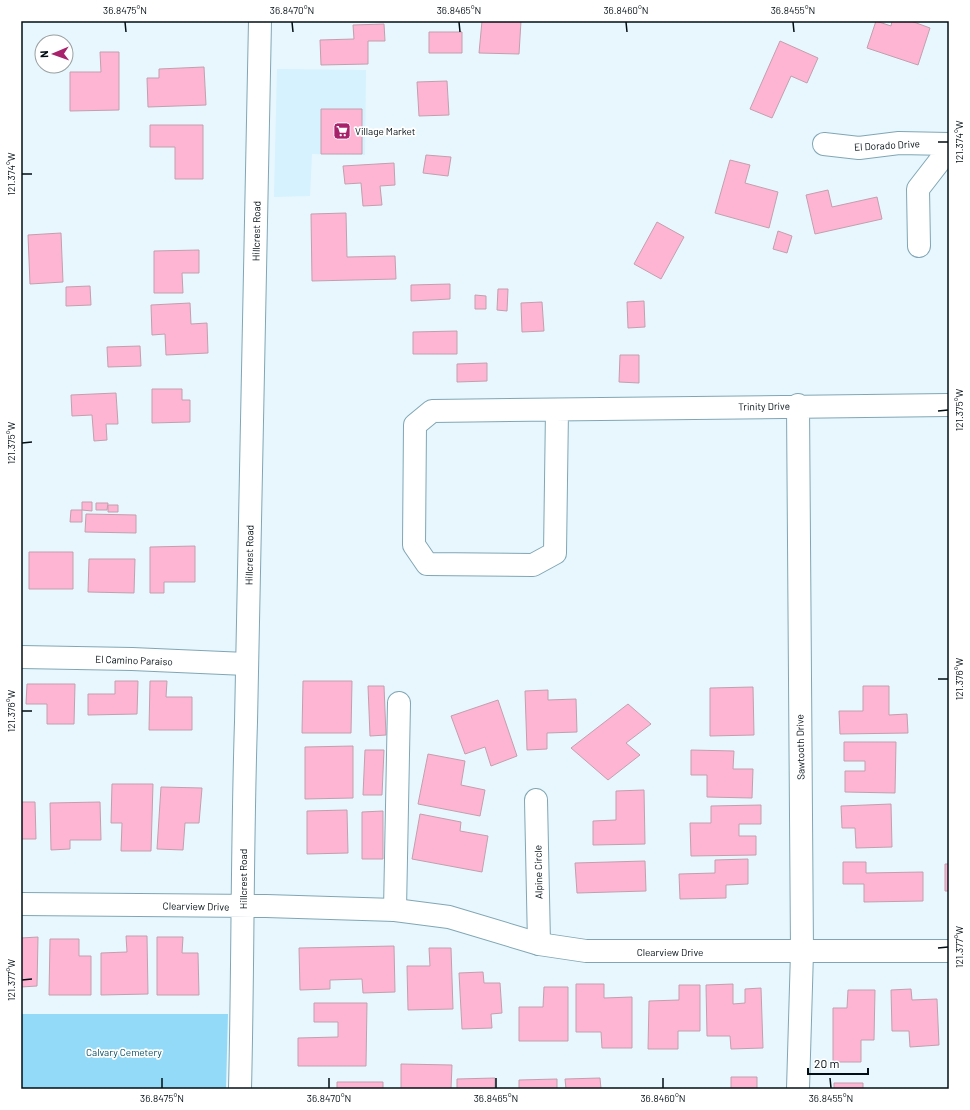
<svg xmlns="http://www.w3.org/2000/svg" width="970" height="1110" font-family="Barlow,sans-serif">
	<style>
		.built { fill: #d5f2fe }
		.green { fill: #92daf7 }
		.building { fill: #feb5d4; stroke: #c39fae }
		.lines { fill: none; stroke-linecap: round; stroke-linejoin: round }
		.minor-casing { stroke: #80a6b5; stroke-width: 24 }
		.tertiary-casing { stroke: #80a6b5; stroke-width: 24 }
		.minor { stroke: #fff; stroke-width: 22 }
		.tertiary { stroke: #fff; stroke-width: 22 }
		.ticks { fill: none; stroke: #020e13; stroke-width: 1.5 }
		.labels { text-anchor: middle; stroke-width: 3.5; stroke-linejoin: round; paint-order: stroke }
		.poi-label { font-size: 10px; fill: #020e13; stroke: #fff; text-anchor: start }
		.street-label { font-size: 10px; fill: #020e13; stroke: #fff }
		.park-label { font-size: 10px; fill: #004b61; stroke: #fff }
		.neatline { fill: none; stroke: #020e13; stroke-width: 1.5 }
		.ticks-label { font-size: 10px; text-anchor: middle; fill: #020e13 }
	</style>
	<rect width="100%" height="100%" fill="#e7f7fd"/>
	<path class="built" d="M277,69L366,70L365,155L312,154L310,196L274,197Z"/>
	<path class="green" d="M21,1014H228L226,1089H21Z"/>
	<path class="building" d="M482,21H521L519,54L479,53Z
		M876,21L891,26L892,21H911L930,28L918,65L867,48Z
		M384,24L385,41H368V64L321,65L320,40L354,39L353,25Z
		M429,32H462V53H429Z
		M780,41L818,58L807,83L791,76L772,118L750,109Z
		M100,52H119V110L70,111V72H101Z
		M204,67L206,105L148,107L147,78H159V69Z
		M447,81L449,115L419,116L417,82Z
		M321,109H362V154H321Z
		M150,125H203V179H175V147H150Z
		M426,155L451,157L448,176L423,173Z
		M730,160L750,165L745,183L778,192L769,228L715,213Z
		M394,163L395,185L380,186L382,205L363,206L361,183L345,184L343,166Z
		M828,190L832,207L877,197L882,219L815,234L806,195Z
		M346,213L347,257L395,256L396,279L312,281L311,214Z
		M657,222L684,237L661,279L634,264Z
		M778,231L792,236L787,253L773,249Z
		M61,233L63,282L30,284L28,235Z
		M199,250V273H182L183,293H154V251Z
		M450,284V299L411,301V285Z
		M90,286L91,305L66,306V287Z
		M498,289H508L507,311L497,310Z
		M475,295L486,296V309H475Z
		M644,301L645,327L628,328L627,302Z
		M542,302L544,331L522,332L521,303Z
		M190,303L191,324L207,323L208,353L166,355L165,334L152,335L151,305Z
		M457,331V354H413V332Z
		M140,346L141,366L108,367L107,347Z
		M620,355H639V383L619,382Z
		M487,363V381L457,382V364Z
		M152,389H182V400H190V422L152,423Z
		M116,393L118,424H106L107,440L94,441L92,415L72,416L71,395Z
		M82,502H92V511L82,510Z
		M96,503H108L107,510H96Z
		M108,505H118V512H108Z
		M71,510H82V522H70Z
		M86,514L136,515V533L85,532Z
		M195,546V582H164V593H150V547Z
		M29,552H73V589H29Z
		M89,559H135L134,593L88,592Z
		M115,681H138L137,714L88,715V694H115Z
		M150,681H167L166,697H192V730H149Z
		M303,681H352L351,733H302Z
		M27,684H75L74,724H47V704H26Z
		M368,686H384L386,735L370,736Z
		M863,686H889V715L907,714L908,733L840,734L839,711H863Z
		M753,687L754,735L710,736V688Z
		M548,690V700L576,699L577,732L547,733V749L527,750L525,691Z
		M498,700L517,756L491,766L485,747L465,754L451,716Z
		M628,704L651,724L626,743L640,755L608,780L571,748Z
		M844,742H896L895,793L845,792V771H865V761H844Z
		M353,746V798L305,799V747Z
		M365,750H384L382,795H363Z
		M691,750L734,751L733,769H753L752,798L707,797V775H691Z
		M428,754L465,761L461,785L485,790L480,816L418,804Z
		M112,784H153L151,851H121L122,823H111Z
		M161,787L202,788L199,823H185L183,850L157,849Z
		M644,790L645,844L593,845V821L616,820V791Z
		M21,802H35L36,839H21Z
		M100,802L101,840H70V849L51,850L50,803Z
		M891,804L892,847L856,848L855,828H842L841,806Z
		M761,805V824H739V836H756V855L691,856L690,823H711V806Z
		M347,810L348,853L307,854V811Z
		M383,811V859H362V812Z
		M420,814L461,822L460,831L488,836L482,872L412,859Z
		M748,859V884L726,885V898L680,899L679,874L715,873V860Z
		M645,861L646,891L577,893L575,863Z
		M843,862H866V873L923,872V901L864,902V884H843Z
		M945,864H949V891H945Z
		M126,936H147L148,994L101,995V953L127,952Z
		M38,937L37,986L21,987V938Z
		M157,937H183L182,953H198L199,995H157Z
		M50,939H79V956H91V995H49Z
		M394,946L395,992L363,993L362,979L330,980V989L300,990L299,948Z
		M429,948H451L453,1009L408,1010L407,966H430Z
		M483,972L484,983H500L502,1013L491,1014L492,1028L462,1029L459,973Z
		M576,984H604V998L632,997V1048H602L601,1032H576Z
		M733,984V1004L745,1003V989L761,988L763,1048L731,1049L730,1036H707L706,985Z
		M679,985H700V1031H678V1049H648L649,1001L679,1000Z
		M544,987H568V1041H519V1007H543Z
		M911,989L912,1000L937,999L939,1045L910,1047L909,1031H892L891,990Z
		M848,990H875L874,1040H861V1062H833V1008H847Z
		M314,1003H367L366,1066H298V1038L338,1037V1022H314Z
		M401,1064L452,1065L451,1089H401Z
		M731,1077H757V1089H731Z
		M495,1078V1089H457V1079Z
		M600,1078L601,1089H566L565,1079Z
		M557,1079V1089H519V1080Z
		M337,1082H383V1089H337Z
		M834,1083H863V1089H834Z"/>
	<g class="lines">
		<g class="minor-casing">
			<path id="minor" d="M824,144L859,148L899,143L949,144
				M919,246L918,189L949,149
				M798,405L802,952L798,1089
				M557,410L555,553L533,565L427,564L414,545L415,425L432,411L949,405
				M21,657L132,659L246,664
				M536,800L539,944
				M395,910L399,703"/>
		</g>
		<g class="tertiary-casing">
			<path id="tertiary" d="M21,904L266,906L395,910L449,917L539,944L586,951H949
				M240,1089C243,967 242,845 246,722L260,21"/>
		</g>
		<use href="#minor" class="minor"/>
		<use href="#tertiary" class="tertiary"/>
	</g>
	<path class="ticks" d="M125,22L126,32M292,22L293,32M459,22L460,32M626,22L627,32M793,22L794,32M938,142H948M22,174H32M938,411L948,410M22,443L32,442M938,679H948M22,711H32M938,948L948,947M22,980L32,979M162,1078V1088M329,1078V1088M496,1078V1088M663,1078V1088M830,1078L831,1088"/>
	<defs>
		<g id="supermarket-square" transform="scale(0.9)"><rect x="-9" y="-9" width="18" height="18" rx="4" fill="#a7216b" stroke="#fff"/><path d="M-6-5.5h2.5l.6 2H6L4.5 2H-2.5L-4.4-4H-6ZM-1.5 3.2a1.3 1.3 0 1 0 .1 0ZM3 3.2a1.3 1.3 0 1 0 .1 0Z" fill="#fff"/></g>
	</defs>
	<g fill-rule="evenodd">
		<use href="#supermarket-square" x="342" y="131"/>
	</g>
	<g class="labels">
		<g class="poi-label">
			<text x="355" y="135">Village Market</text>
		</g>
		<g class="street-label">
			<text transform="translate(887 145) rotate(-3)" y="4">El Dorado Drive</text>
			<text transform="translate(256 231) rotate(-89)" y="4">Hillcrest Road</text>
			<text transform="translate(764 406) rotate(-1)" y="4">Trinity Drive</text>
			<text transform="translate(249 555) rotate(-89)" y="4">Hillcrest Road</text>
			<text transform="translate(134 660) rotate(2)" y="4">El Camino Paraiso</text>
			<text transform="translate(800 747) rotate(-91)" y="4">Sawtooth Drive</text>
			<text transform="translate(538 872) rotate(-91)" y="4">Alpine Circle</text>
			<text transform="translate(243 879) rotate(-90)" y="4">Hillcrest Road</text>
			<text transform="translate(196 906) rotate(1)" y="4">Clearview Drive</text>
			<text x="670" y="956">Clearview Drive</text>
		</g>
		<g class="park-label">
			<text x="124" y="1056">Calvary Cemetery</text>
		</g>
	</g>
	<rect width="970" height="1110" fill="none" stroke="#ffffff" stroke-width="44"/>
	<g transform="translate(54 54) rotate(268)"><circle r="19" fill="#ffffff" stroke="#9a9fa1"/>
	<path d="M0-3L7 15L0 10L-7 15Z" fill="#a7216b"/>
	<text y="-6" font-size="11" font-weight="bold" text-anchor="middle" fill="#020e13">N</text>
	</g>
	<path d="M808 1068v6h60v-6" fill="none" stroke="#020e13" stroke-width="2"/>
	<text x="814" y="1068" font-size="12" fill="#020e13" stroke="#ffffff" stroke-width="3" paint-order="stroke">20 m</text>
	<rect x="22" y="22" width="926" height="1066" class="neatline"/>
	<g class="ticks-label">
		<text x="125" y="14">36.8475°N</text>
		<text x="292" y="14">36.8470°N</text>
		<text x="459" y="14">36.8465°N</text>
		<text x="626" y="14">36.8460°N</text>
		<text x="793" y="14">36.8455°N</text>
		<text transform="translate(959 142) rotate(-90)" y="4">121.374°W</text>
		<text transform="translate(11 174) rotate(-90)" y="4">121.374°W</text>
		<text transform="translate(959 410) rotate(-90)" y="4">121.375°W</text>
		<text transform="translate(11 443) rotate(-90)" y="4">121.375°W</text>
		<text transform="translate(959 679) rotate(-90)" y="4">121.376°W</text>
		<text transform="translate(11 711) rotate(-90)" y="4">121.376°W</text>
		<text transform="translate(959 947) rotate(-90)" y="4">121.377°W</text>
		<text transform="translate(11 980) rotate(-90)" y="4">121.377°W</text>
		<text x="162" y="1102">36.8475°N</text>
		<text x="329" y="1102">36.8470°N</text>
		<text x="496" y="1102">36.8465°N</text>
		<text x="663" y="1102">36.8460°N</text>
		<text x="831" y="1102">36.8455°N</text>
	</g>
</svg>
